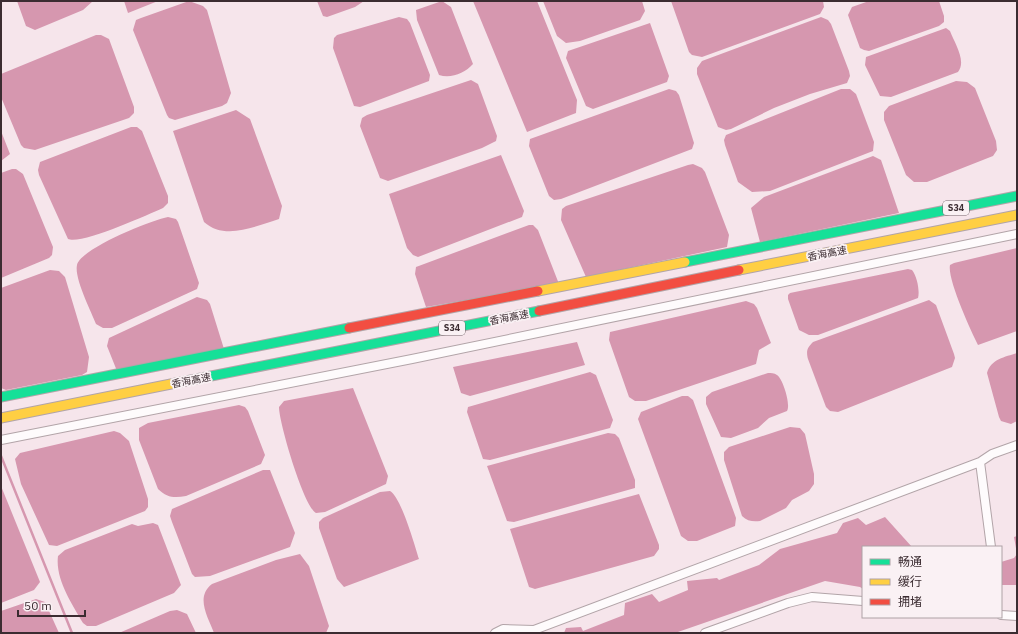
<svg xmlns="http://www.w3.org/2000/svg" width="1018" height="634" font-family="'IBM Plex Sans','Noto Sans SC',sans-serif">
	<style>
		.water { fill: #d697af }
		.lines { fill: none; stroke-linecap: round; stroke-linejoin: round }
		.stream { stroke: #d697af; stroke-width: 2.5 }
		.street-casing { stroke: #b2a4a8; stroke-width: 10 }
		.fast-casing { stroke: #b2a4a8; stroke-width: 11 }
		.slow-casing { stroke: #b2a4a8; stroke-width: 11 }
		.jam-casing { stroke: #b2a4a8; stroke-width: 11 }
		.street { stroke: #fefbfc; stroke-width: 8 }
		.fast { stroke: #16e098; stroke-width: 9 }
		.slow { stroke: #ffcf43; stroke-width: 9 }
		.jam { stroke: #f24e42; stroke-width: 9 }
		.labels { text-anchor: middle; stroke-width: 3.5; stroke-linejoin: round; paint-order: stroke }
		.shield { fill: #faf1f4; stroke: #74676c; stroke-width: 1 }
		.shield-label { font-size: 9px; font-weight: bold; fill: #3b2c31 }
		.street-label { font-size: 10px; fill: #3b2c31; stroke: #faf1f4 }
	</style>
	<rect width="100%" height="100%" fill="#f6e5eb"/>
	<path class="water" d="M17,1H93L83,10L35,30L26,26Z
		M124,1H158L128,13Z
		M189,1L203,6L207,10L231,93L227,103L222,106L175,120L169,118L167,115L133,30L136,20L141,18Z
		M317,1H364L355,7L327,17L323,16Z
		M442,1L451,7L473,64C465,73 451,79 439,75L417,20L416,10Z
		M473,1H537L577,100L576,113L527,132Z
		M543,1H642L645,11L640,20L580,41L566,43L557,36Z
		M671,1H823L824,7L820,14L702,57L692,55L689,52Z
		M869,1H939L944,16V22L939,26L869,51L864,50L860,48L848,15L852,7Z
		M399,17L407,19L410,23L430,75L429,81L360,107L354,106L333,48L334,38L337,35Z
		M821,17L828,20L831,24L849,71L850,76L847,83L810,94L774,108L731,129L726,130L718,127L697,74V68L702,61Z
		M650,23L669,76L667,82L593,109L586,106L566,58L568,51Z
		M946,28L950,31C954,42 967,61 958,72L891,97L880,96L865,65L866,57Z
		M96,35H101L109,39L134,107V113L129,118L35,150L24,148L21,145L1,97V74Z
		M471,80L478,84L497,136L496,141L482,148L388,181L380,178L360,126L362,118L367,115Z
		M956,81L967,82L975,88L996,141L997,150L993,156L927,182H914L906,175L884,120V112L889,106Z
		M669,89L676,91L679,95L694,143L692,149L561,199L554,200L549,196L529,146L530,139Z
		M841,89H850L856,94L874,142L873,151L770,191L752,192L738,182L725,145L724,140L726,135Z
		M236,110L250,119L282,206L279,219C256,226 225,241 204,222L173,131Z
		M131,127H137L142,131L168,196V203L163,208C147,215 81,245 68,239L39,175L38,170L40,162Z
		M1,131L10,154L1,161Z
		M501,155L524,211L522,217L418,257L413,255L407,248L389,194Z
		M873,156L881,160L899,213L760,242L751,208L764,197Z
		M693,164L702,168L705,172L729,235L727,247L586,277L561,220L562,209L566,206L688,165Z
		M12,169H16L23,174L53,247L52,255L49,258L1,278V173Z
		M168,217L176,219L178,222L199,283L197,289L112,328H103L96,324C91,311 74,278 77,265C80,249 151,220 168,217Z
		M529,225H533L538,230L559,284L426,307L415,274L416,267Z
		M1017,248V331L978,345C971,331 947,279 950,265L954,263Z
		M908,269L912,270C917,276 920,291 918,298L818,335H809L799,330L788,299V295L790,293Z
		M50,270L59,271L65,277L89,357L87,372L82,375L6,390L1,388V288Z
		M197,297L207,300L210,304L224,349L117,371L107,346L109,338Z
		M929,300L936,305L954,354L955,358L952,367L838,412L830,411L826,407L808,359C806,351 807,348 813,342Z
		M746,301L754,304L757,308L771,343L759,350L756,364L646,401H635L629,397L609,340L610,332Z
		M577,342L585,365L470,396L461,393L453,367Z
		M1017,353V421L1011,424L1001,421L999,417L987,373C991,359 1005,357 1017,353Z
		M590,372L596,375L613,420L610,428L490,460L483,459L467,412L468,407Z
		M768,373C771,373 774,373 777,375C783,379 791,405 787,411L769,418L758,428L731,438L721,437L706,404V397L712,392Z
		M353,388L388,476L386,484L325,512L316,513C304,507 279,423 279,407L284,401Z
		M682,396H688L693,400L736,518L735,526L697,541H688L681,536L638,419L641,412Z
		M239,405L245,407L248,411L265,455L261,464L186,496C175,498 167,498 158,489L139,440V428L148,423Z
		M790,427L800,428L805,434L814,474V484L809,491L792,500L786,508L760,521C753,522 747,521 742,516L724,460V452L729,447Z
		M114,431L120,433L129,441L148,499V507L145,511L57,546L49,545L21,484L15,459L20,453Z
		M608,433L615,434L619,438L635,480V488L514,522L507,521L487,466Z
		M263,470H270L295,533L290,547L210,576L195,577L192,574L172,522L170,516L172,509Z
		M1,486L40,582L34,590L1,603Z
		M390,491C401,497 415,546 419,559L344,587L337,579L319,528V522L323,518L380,492Z
		M639,494L659,545V549L654,556L535,589L529,587L510,529Z
		M885,517L912,547H863V589L860,587L825,581L675,633H564L566,628L581,627L583,631L624,615L625,603L652,594L659,602L688,590L687,581L717,578L719,580L759,565L780,549L837,533L843,523L858,518L866,525Z
		M153,523L158,525L181,585L174,593L96,626H87L83,623C72,604 55,579 58,556L65,550L132,524L138,526Z
		M1017,536V585H1001V562L1014,558L1017,554L1014,537Z
		M300,554L309,566L329,626L326,633H214C208,617 195,597 212,584L276,560Z
		M36,599L45,602L59,633H1V611Z
		M177,610L187,614L196,633H119L170,611Z"/>
	<g class="lines">
		<path class="stream" d="M1,456L72,633"/>
		<g class="street-casing">
			<path id="street" d="M1,440L412,359L1017,234
				M980,462L991,547
				M1001,615L1017,616
				M495,633L503,629L534,630L980,462L992,454L1017,445
				M705,633L788,603L812,597L863,601"/>
		</g>
		<g class="fast-casing">
			<path id="fast" d="M685,262L1017,196
				M176,383L539,311
				M1,397L349,328"/>
		</g>
		<g class="slow-casing">
			<path id="slow" d="M739,270L1017,215
				M538,291L685,262
				M1,418L176,383"/>
		</g>
		<g class="jam-casing">
			<path id="jam" d="M539,311L739,270
				M349,328L538,291"/>
		</g>
		<use href="#street" class="street"/>
		<use href="#fast" class="fast"/>
		<use href="#slow" class="slow"/>
		<use href="#jam" class="jam"/>
	</g>
	<g class="labels">
		<g class="shield">
			<rect x="943" y="201" width="26" height="14" rx="3"/>
			<rect x="439" y="321" width="26" height="14" rx="3"/>
		</g>
		<g class="shield-label">
			<text x="956" y="211">S34</text>
			<text x="452" y="331">S34</text>
		</g>
		<g class="street-label">
			<text transform="translate(827 253) rotate(-11)" y="4">香海高速</text>
			<text transform="translate(509 317) rotate(-11)" y="4">香海高速</text>
			<text transform="translate(191 380) rotate(-11)" y="4">香海高速</text>
		</g>
	</g>
	<rect width="1018" height="634" fill="none" stroke="#3b2c31" stroke-width="4"/>
	<rect x="862" y="546" width="140" height="72" fill="#faf1f4" stroke="#aea2a6"/>
	<rect x="870" y="559" width="20" height="6" fill="#16e098" stroke="#aea2a6"/>
	<text x="898" y="566" font-size="12" fill="#3b2c31">畅通</text>
	<rect x="870" y="579" width="20" height="6" fill="#ffcf43" stroke="#aea2a6"/>
	<text x="898" y="586" font-size="12" fill="#3b2c31">缓行</text>
	<rect x="870" y="599" width="20" height="6" fill="#f24e42" stroke="#aea2a6"/>
	<text x="898" y="606" font-size="12" fill="#3b2c31">拥堵</text>
	<path d="M18 610v6h67v-6" fill="none" stroke="#3b2c31" stroke-width="2"/>
	<text x="24" y="610" font-size="12" fill="#3b2c31" stroke="#faf1f4" stroke-width="3" paint-order="stroke">50 m</text>
</svg>
